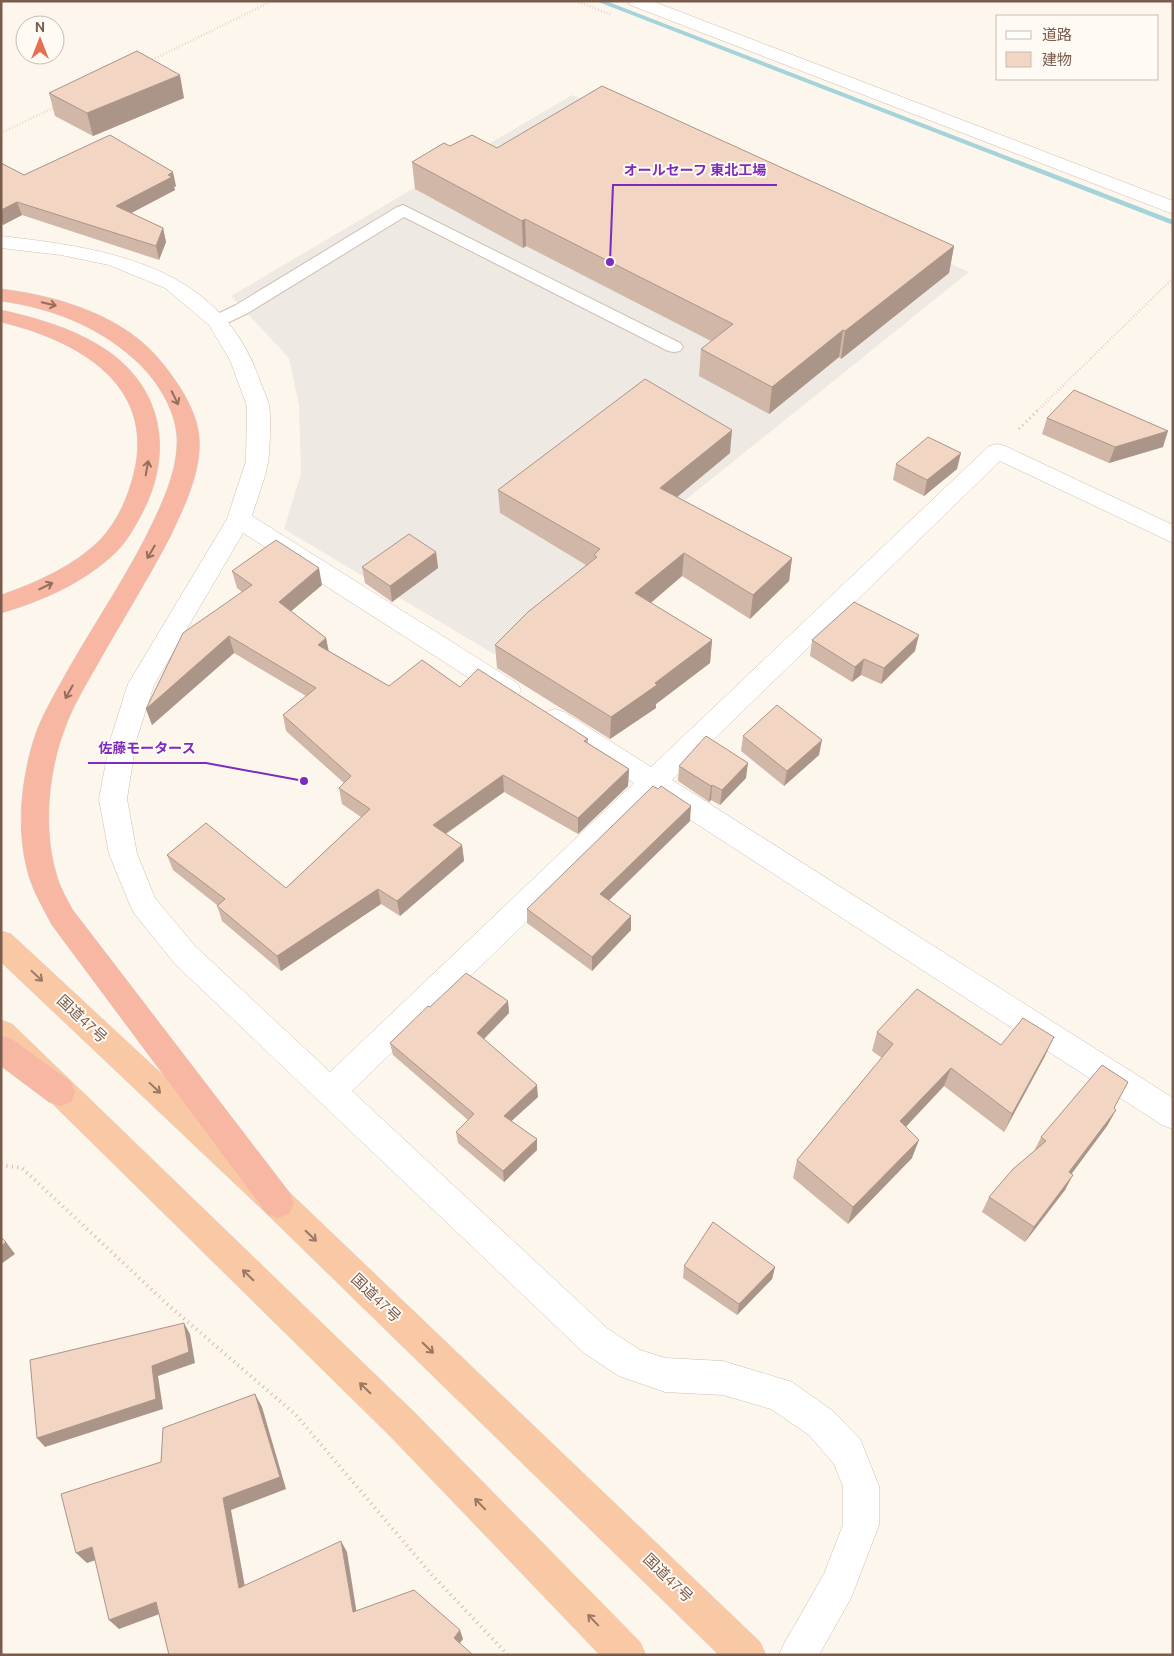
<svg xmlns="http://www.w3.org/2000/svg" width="1174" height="1656" font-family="Ubuntu,'Noto Sans JP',sans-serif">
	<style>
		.industrial { fill: #efe9e4 }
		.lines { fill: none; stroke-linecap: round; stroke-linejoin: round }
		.stream { fill: #a5d3da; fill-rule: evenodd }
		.service-casing { stroke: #d1beb0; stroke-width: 2 }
		.minor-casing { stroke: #d1beb0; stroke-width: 1 }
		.trunk-casing { stroke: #dad1cd; stroke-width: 1 }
		.motorway-casing { stroke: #dad1cd; stroke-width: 1 }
		.path-far2 { stroke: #d9b8a5; stroke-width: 2.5; stroke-dasharray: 0.5 2.5; stroke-linecap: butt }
		.path-far1 { stroke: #d9b8a5; stroke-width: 3; stroke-dasharray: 1 4; stroke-linecap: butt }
		.path { stroke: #d9b8a5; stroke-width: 4; stroke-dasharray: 1 4.5; stroke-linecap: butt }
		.service { fill: #fff; fill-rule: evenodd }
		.minor { fill: #fff; fill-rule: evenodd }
		.trunk { fill: #f9c8a4; fill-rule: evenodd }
		.motorway { fill: #f7b7a3; fill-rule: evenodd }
		.wall { fill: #d1b7a8 }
		.shaded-wall { fill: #aa9588 }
		.building { fill: #f3d5c3; stroke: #aa9588 }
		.oneway { stroke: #936e5e }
		.oneway2 { stroke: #9a7763 }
		.labels { text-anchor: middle; stroke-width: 4; stroke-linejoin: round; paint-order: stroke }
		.near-street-label { font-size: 15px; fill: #7a5c4d; stroke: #fffaf3 }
		.leader { fill: none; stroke: #7b2cbf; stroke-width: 2 }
		.callout-dot { fill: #7b2cbf; stroke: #fffaf3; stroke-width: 2 }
		.callout-label { font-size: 14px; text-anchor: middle; font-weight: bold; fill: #7b2cbf; stroke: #fffaf3; stroke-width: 4; stroke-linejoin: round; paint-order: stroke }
	</style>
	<rect width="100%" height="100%" fill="#fdf6ec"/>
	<path class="industrial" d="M572,95L969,272L494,654L284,529L301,474L299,405L289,358L231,296Z"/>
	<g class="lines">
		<path class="stream" d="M596,1H606L1173,220V225Z"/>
		<g class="service-casing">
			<path id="service" d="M403,205L680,343L683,347L680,351L674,352L668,351L404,217L248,313L223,325L217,326L211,325L208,321L211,317L236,305L397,207Z"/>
		</g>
		<g class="minor-casing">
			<path id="minor" d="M628,1H652L1173,201V214L630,5Z
				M1,236C103,248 215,263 257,373C260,383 266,394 269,405C271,414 270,451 268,462C265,480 257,498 252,516L517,683L521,690L517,697L508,700L499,697L243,533L154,685L136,741L127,799L137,854L155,898L195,946L330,1072L634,783L546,726L542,719L546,712L555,709L564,712L651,767L989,446L997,444L1005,446L1173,525V543L1000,461L672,780L1173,1098V1129L1162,1125L655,797L352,1091L608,1329L640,1350L665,1358L723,1361L792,1382L833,1411L860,1439L879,1486V1525L851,1598L819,1655H779L785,1642L824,1574L843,1525V1486L834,1464L809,1435L771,1409L723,1395L665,1392L619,1376L584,1353L175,964L134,913L130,905L109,854L99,799L110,741L128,684L227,519L246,461L247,406L230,360L209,325L165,288L109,265L61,255L1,248Z"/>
		</g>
		<g class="trunk-casing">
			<path id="trunk" d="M1,931L11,934L289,1192L760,1642L766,1655H719L267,1214L1,962Z
				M1,1020L12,1024L415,1413L640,1642L646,1655H600L391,1437L1,1053Z"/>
		</g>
		<g class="motorway-casing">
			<path id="motorway" d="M1,289C59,296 126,316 163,364C179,384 197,411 199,437C202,471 184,507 170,537C146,583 118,627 93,672C83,690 72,708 65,728C48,772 43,828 56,873C59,886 66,897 72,909L289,1192L294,1203L289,1214L278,1218L267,1214L52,925C43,908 33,891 28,873C16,829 21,779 35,736C43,713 56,692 68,670C97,619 131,570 156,516C167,492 178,465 177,438C176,409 155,377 134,359C96,325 51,308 1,301Z
				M1,310C36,318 69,327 100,346C164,385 175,454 140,517C133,530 125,544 114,554C83,583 42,601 1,613V595C36,583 74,566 100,540C118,521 128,497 134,473C156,383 76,340 1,322Z
				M1,1035L12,1039L71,1082L75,1092L71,1102L60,1106L49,1102L1,1066Z"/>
		</g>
		<path class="path-far2" d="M576,1L612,15
			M150,61L272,1
			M1,133L55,107
			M1037,411L1173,278"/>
		<path class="path-far1" d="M1019,429L1038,410"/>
		<path class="path" d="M1,1165L22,1168L167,1304L296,1415L432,1575L508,1655"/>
		<use href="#service" class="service"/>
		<use href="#minor" class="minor"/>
		<use href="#trunk" class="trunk"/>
		<use href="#motorway" class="motorway"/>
	</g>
	<path class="wall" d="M49,93L184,98L93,136L55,116Z
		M450,146L497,148L954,246L949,273L841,359L839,357L769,414L699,376L701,349L711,341L526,246L523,248L415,189L412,162Z
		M1,163L24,175L176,186L174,187L175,190L131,213L163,228L166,242L159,260L22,215L3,225L1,224Z
		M1047,418L1163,447L1109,463L1042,434Z
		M730,453L677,497L792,558L789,581L750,619L682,576L651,603L712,640L710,663L656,704V708L610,739L497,668L495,645L586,565L500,513L498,490Z
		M896,464L957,469L924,496L893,480Z
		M436,552L438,568L392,602L365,583L362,567Z
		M232,571L322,585L291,611L326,638L329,651L389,686L460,687L588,739V743L629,769L628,786L578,834L504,792L446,834L462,845L464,861L400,916L381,904L281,971L222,921L217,905L173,870L167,855L286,888L361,817L342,804L339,788L344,783L286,731L283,715L306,696L234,653L152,725L146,709L242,592L237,588Z
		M812,640L915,651L881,684L861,675L852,682L810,656Z
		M743,736L819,755L784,786L741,751Z
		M679,766L746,778L720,805L711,800L709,802L678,781Z
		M690,821L609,900L631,930L592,971L527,923V909Z
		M508,1001L509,1013L484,1039L538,1097L511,1121L537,1139V1150L504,1182L458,1143L456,1132L468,1120L393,1055L390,1043L430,1007Z
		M877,1032L1001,1045L1045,1056L1004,1132L944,1086L906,1127L912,1158L848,1224L793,1178L797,1160L882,1058L872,1051Z
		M1114,1108L1116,1110L1107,1126L1072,1173L1065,1190L1025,1242L982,1212L989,1197L1034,1151L1041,1137Z
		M684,1266L775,1267L772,1279L737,1315L683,1278Z"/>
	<path class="shaded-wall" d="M180,75L184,98L93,136L87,113Z
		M173,172L176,186L174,187L175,190L120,219L116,206Z
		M17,202L22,215L3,225L1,218V210Z
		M525,219L526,246L523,248L522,221Z
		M163,228L166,242L159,260L156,246Z
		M954,246L949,273L841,359L845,331Z
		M843,330L839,357L769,414L772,387Z
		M732,430L730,453L659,512L660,488Z
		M1168,431L1163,447L1109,463L1115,447Z
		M961,453L957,469L924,496L927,480Z
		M436,552L438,568L392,602L390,586Z
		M684,553L682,576L634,617L635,593Z
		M792,558L789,581L750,619L753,595Z
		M319,568L322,585L282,619L279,602Z
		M919,635L915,651L881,684L884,668Z
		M229,636L234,653L152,725L146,709Z
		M326,638L329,655L318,645Z
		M712,640L710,663L656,704V708L610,739L611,717Z
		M864,659L861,675L852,682L855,667Z
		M822,740L819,755L784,786L787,771Z
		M748,763L746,778L720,805L722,790Z
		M629,769L628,786L578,834V818Z
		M503,775L504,792L435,841L433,825Z
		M712,785L711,800L709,802L711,786Z
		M691,806L690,821L600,909V894Z
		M462,845L464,861L400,916L397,901Z
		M378,889L381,904L281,971L277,956Z
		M631,916V930L592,971V957Z
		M508,1001L509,1013L478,1045L477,1033Z
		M1054,1037L1045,1056L1004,1132L1012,1114Z
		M951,1068L944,1086L894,1139L900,1121Z
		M537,1085L538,1097L505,1127L504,1116Z
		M1116,1110L1107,1126L1061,1188L1069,1172Z
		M537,1139V1150L504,1182L503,1171Z
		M919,1140L912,1158L848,1224L853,1207Z
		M1073,1175L1065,1190L1025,1242L1034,1227Z
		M6,1242L15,1254L1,1264V1246Z
		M775,1267L772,1279L737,1315L739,1304Z
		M184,1323L190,1334L195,1363L158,1376L163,1409L45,1447L37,1438Z
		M255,1394L262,1407L286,1489L231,1510L247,1598L239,1588L223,1498Z
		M341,1541L347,1552L358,1621L353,1612Z
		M92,1547L102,1558L87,1563L76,1553Z
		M156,1602L165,1612L119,1629L109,1620Z
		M460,1630L463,1639L457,1647L454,1638Z"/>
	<path class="building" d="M137,51L180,75L87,113L49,93Z
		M602,86L954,246L845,331L843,330L772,387L701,349L733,324L525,219L522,221L412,162L444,143L450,146L472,135L497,148Z
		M110,135L173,172L168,175L172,177L116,206L163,228L156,246L17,202L1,210V163L24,175Z
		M645,379L732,430L660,488L792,558L753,595L684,553L635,593L712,640L655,683L657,685L611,717L495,645L528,612L597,557L594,555L600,549L498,490Z
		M1074,390L1168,431L1115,447L1047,418Z
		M928,437L961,453L927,480L896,464Z
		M409,534L436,552L390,586L362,567Z
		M276,540L319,568L279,602L326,638L318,645L389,686L422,660L460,687L478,669L588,739L584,741L629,769L578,818L503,775L433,825L462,845L397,901L378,889L277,956L217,906L225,899L167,855L206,823L286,888L370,809L339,788L351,776L283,715L316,688L229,636L146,709L183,633L252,585L232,571Z
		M854,602L919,635L884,668L864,659L855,667L812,640Z
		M777,705L822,740L787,771L743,736Z
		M706,736L748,763L722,790L712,785L711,786L679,766Z
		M653,786L658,789L661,786L691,806L600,894L631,916L592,957L527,909Z
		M466,973L508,1001L477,1033L537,1085L504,1116L537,1139L503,1171L456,1132L474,1114L390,1043L428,1006L430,1007Z
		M917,989L1001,1045L1023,1018L1054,1037L1012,1114L951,1068L900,1121L919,1140L853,1207L797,1160L893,1044L877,1032Z
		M1102,1065L1128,1082L1114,1108L1116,1110L1069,1172L1073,1175L1034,1227L989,1197L1013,1169L1046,1141L1041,1137Z
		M713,1222L775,1267L739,1304L684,1266Z
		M1,1237L6,1242L1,1246Z
		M184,1323L189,1352L152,1366L156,1399L37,1438L30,1360Z
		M255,1394L280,1477L223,1498L239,1588L341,1541L353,1612L414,1590L460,1630L454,1638L473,1655H169L156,1602L109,1620L92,1547L76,1553L61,1494L161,1462L163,1428Z"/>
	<defs><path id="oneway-shaft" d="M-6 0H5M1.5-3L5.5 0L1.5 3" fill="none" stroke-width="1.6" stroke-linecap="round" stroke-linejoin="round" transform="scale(1.25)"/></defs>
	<g class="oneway">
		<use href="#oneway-shaft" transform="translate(49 304) rotate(14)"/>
		<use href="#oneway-shaft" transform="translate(175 398) rotate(64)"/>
		<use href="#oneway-shaft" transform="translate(147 468) rotate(-80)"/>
		<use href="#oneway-shaft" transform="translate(151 552) rotate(120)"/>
		<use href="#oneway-shaft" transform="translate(46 586) rotate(-26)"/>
		<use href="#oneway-shaft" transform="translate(69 692) rotate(119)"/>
	</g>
	<g class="oneway2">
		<use href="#oneway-shaft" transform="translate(37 976) rotate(43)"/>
		<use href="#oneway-shaft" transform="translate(155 1088) rotate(43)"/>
		<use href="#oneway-shaft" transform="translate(311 1236) rotate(44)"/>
		<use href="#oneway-shaft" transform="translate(248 1275) rotate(-136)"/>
		<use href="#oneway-shaft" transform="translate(428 1348) rotate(44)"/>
		<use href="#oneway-shaft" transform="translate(365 1388) rotate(-136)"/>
		<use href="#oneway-shaft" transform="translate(480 1504) rotate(-134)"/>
		<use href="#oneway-shaft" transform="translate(593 1620) rotate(-134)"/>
	</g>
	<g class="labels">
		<g class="near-street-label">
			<text transform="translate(82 1019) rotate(43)" y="5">国道47号</text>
			<text transform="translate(376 1298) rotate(44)" y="5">国道47号</text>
			<text transform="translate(668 1578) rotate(44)" y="5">国道47号</text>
		</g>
	</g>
	<path class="leader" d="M610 262L613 185H777M304 781L206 763H88"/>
	<g class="callout-dot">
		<circle cx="610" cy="262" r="5"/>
		<circle cx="304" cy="781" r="5"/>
	</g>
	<g class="callout-label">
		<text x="695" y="175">オールセーフ 東北工場</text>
		<text x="147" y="753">佐藤モータース</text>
	</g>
	<rect width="1174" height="1656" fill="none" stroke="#7a5c4d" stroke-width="5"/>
	<rect x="996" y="15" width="162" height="65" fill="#fffaf3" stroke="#cabbb1"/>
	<rect x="1006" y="31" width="25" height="8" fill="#ffffff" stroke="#cabbb1"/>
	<text x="1042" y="40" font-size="15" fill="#7a5c4d">道路</text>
	<rect x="1006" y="52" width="25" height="15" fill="#f3d5c3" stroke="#cabbb1"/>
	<text x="1042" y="65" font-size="15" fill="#7a5c4d">建物</text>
	<g transform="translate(40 40)"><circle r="24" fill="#fffaf3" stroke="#cabbb1"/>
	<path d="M0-4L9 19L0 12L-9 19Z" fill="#e76f51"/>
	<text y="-8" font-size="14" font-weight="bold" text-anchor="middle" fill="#7a5c4d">N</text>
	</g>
</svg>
